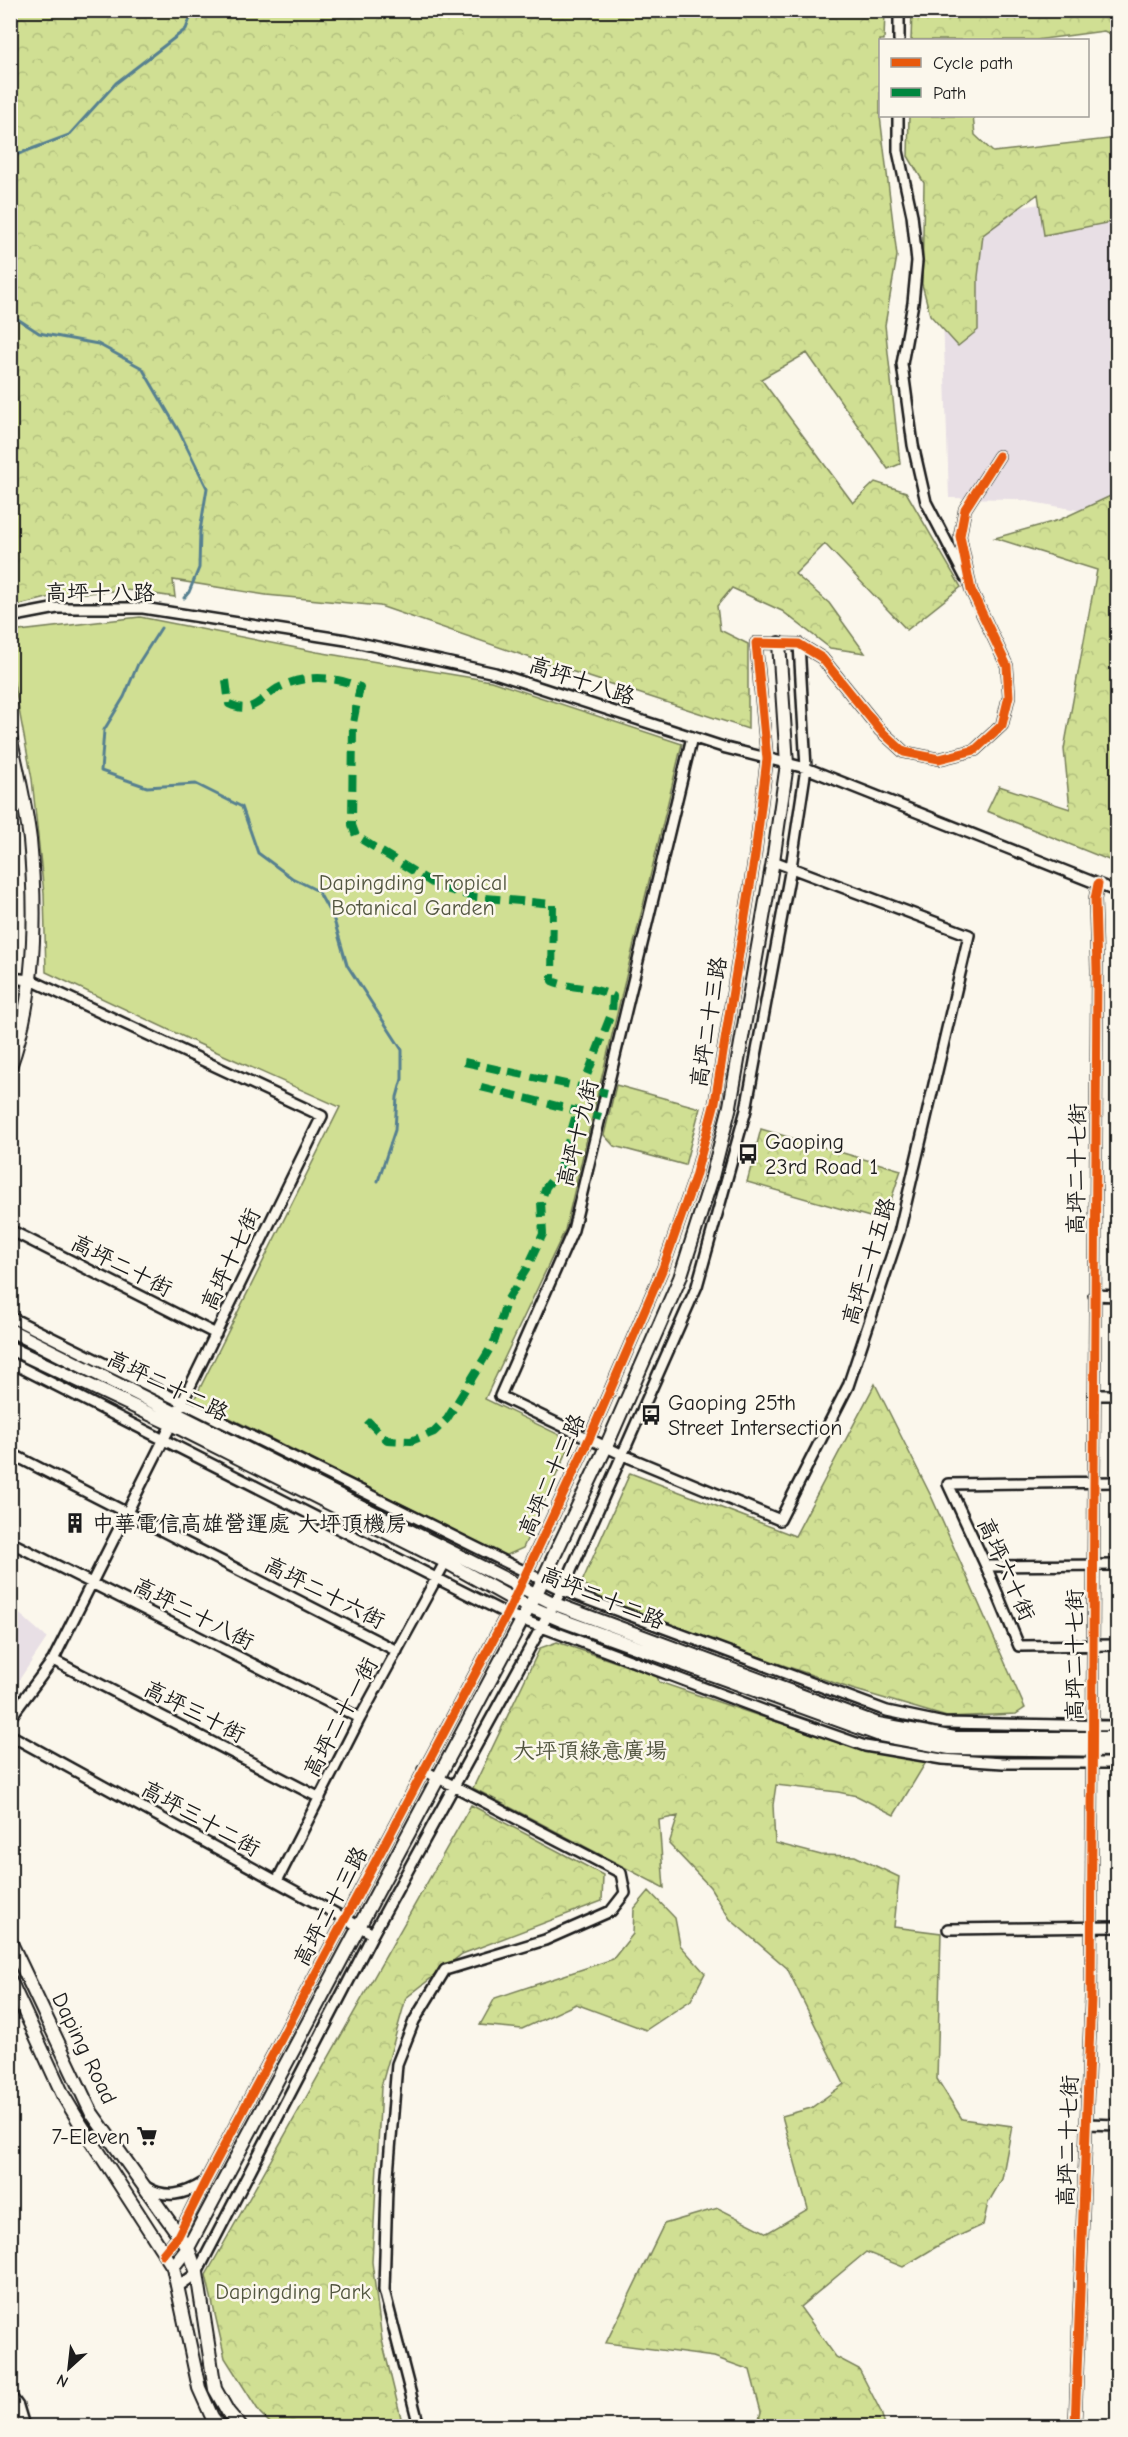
<svg xmlns="http://www.w3.org/2000/svg" width="1128" height="2437" font-family="'Comic Neue','LXGW WenKai TC',sans-serif">
	<style>
		.built { fill: #e8dfe5 }
		.forest { fill: url(#forest-crowns); stroke: #767e58; stroke-width: 1.5 }
		.garden { fill: #d0df93; stroke: #767e58; stroke-width: 1.5 }
		.lines { fill: none; stroke-linecap: round; stroke-linejoin: round }
		.stream { stroke: #578090; stroke-width: 3 }
		.minor-casing { stroke: #1c1c1c; stroke-width: 14 }
		.tertiary-casing { stroke: #1c1c1c; stroke-width: 16 }
		.minor { stroke: #fbf7ec; stroke-width: 9 }
		.tertiary { stroke: #fbf7ec; stroke-width: 12 }
		.quiet { stroke: #00873e; stroke-width: 8; stroke-dasharray: 15 8; stroke-linecap: butt }
		.cycleway-casing { stroke: #fbf7ec; stroke-width: 13 }
		.cycleway { stroke: #e8590c; stroke-width: 9 }
		.labels { text-anchor: middle; stroke-width: 5; stroke-linejoin: round; paint-order: stroke }
		.street-label { font-size: 22px; fill: #1c1c1c; stroke: #fbf7ec }
		.park-label { font-size: 22px; fill: #525640; stroke: #fbf7ec }
		.poi-label { font-size: 22px; fill: #1c1c1c; stroke: #fbf7ec; text-anchor: start }
	</style>
	<defs>
		<pattern id="forest-crowns" width="20" height="18" patternUnits="userSpaceOnUse" patternTransform="scale(1.5)"><rect width="20" height="18" fill="#d0df93"/><path d="M2 6a3 3 0 1 1 6 0M12 15a3 3 0 1 1 6 0" fill="none" stroke="#b2bf7e"/></pattern>
	</defs>
	<rect width="100%" height="100%" fill="#fbf7ec"/>
	<filter id="ink" filterUnits="userSpaceOnUse"><feTurbulence type="fractalNoise" baseFrequency=".0167" numOctaves="2"/><feDisplacementMap in="SourceGraphic" scale="12" xChannelSelector="R" yChannelSelector="G"/><feConvolveMatrix kernelMatrix="1 2 1 2 8 2 1 2 1" color-interpolation-filters="sRGB"/></filter>
	<g filter="url(#ink)">
		<path class="built" d="M1117,190V517L1015,499L949,498L940,222Z
			M11,1552L15,1554L14,1609L47,1638L11,1692Z"/>
		<path class="forest" d="M10,11H885L884,40H880V116L897,256L885,325L900,464L888,469L807,353L761,379L853,503L875,482L906,492L961,587L907,630L825,544L795,574L829,603L865,653L830,648L782,611L732,588L717,606L720,630L748,644V729L531,658L380,606L266,595L173,580L175,597L126,590L59,595L11,607Z
			M912,11H1117V37L1104,31L1036,40H911Z
			M909,116H973L975,135L993,152L1117,138V221L1044,235L1038,194L983,235L978,277V330L958,346L930,315L922,284L924,183L908,156Z
			M1117,493L1118,862L1116,863L987,811L999,786L1070,809L1064,749L1097,570L995,538L1059,520Z
			M616,1085L700,1108L685,1165L614,1146L604,1135Z
			M761,1129L901,1170L884,1221L747,1182Z
			M875,1384L932,1498L1025,1708L1016,1714L947,1717L852,1689L647,1618L601,1599L582,1582L630,1473L795,1536Z
			M557,1642L657,1676L659,1682L851,1747L926,1762L894,1815L857,1796L838,1792L776,1785L773,1805L775,1843L821,1855L855,1856L899,1877L894,1927L941,1933L937,2079L962,2119L1012,2126L1002,2179L988,2203L983,2225L941,2244L903,2267L866,2252L800,2307L836,2357L859,2369L881,2412L885,2426H757L761,2412L750,2370L714,2357L606,2343L664,2224L718,2208L767,2233L808,2209L782,2116L811,2108L844,2084L787,1968L730,1919L710,1887L669,1844L678,1816L659,1820L664,1888L473,1788L540,1648Z
			M471,1805L603,1875L602,1901L462,1954L406,1998L381,2087L372,2262L382,2340L403,2426H273L260,2413L225,2358L206,2275Z
			M649,1891L675,1918L680,1945L705,1973L691,2000L646,2030L576,2004L522,2029L480,2025L495,1998L613,1959L633,1934L634,1909Z"/>
		<path class="garden" d="M140,617L317,652L491,681L682,744L565,1230L485,1399L572,1441L523,1548L505,1556L194,1400L340,1107L199,1044L46,972L44,894L32,779L11,667V632Z"/>
		<g class="lines">
			<path class="stream" d="M10,163L13,156L69,135L116,83L186,29L193,10
				M10,314L39,333L98,344L142,368L180,433L207,488L200,531L199,568L189,592L184,598
				M161,628L138,664L124,697L104,730L101,771L147,787L196,784L242,807L258,853L292,878L318,891L334,920L347,965L402,1050V1079L397,1097L395,1130L378,1181"/>
			<g class="minor-casing">
				<path id="minor" d="M899,40V10
					M898,116V151L912,215L917,261L913,303L902,364L913,445L926,502L965,577
					M10,617L57,608H143L346,640L495,673L726,748L806,768L1118,892
					M692,737L573,1230L500,1396L623,1455L780,1520L848,1386L899,1233L969,935L773,861
					M10,978L31,980L322,1116L177,1413L53,1660L10,1718
					M10,1230L216,1334
					M1094,1295L1118,1296
					M10,1317L562,1590L887,1711L944,1723L1118,1726
					M10,1362L507,1614L768,1712L865,1746L942,1759L1003,1763H1118
					M1093,1395H1118
					M10,1453L397,1651
					M1118,1482L948,1484L986,1566L1019,1646L1118,1645
					M10,1542L360,1718
					M986,1566L1118,1565
					M53,1660L320,1798
					M10,1735L373,1934
					M277,1881L360,1718L448,1557
					M948,1929L1118,1927
					M1087,2124L1118,2125
					M146,2187C166,2199 184,2195 203,2183
					M163,2254L178,2236L205,2182L507,1614L589,1439L663,1268L695,1177L715,1102L755,855L767,759L756,643L799,644L822,658L880,730L904,752L939,759L975,750L1002,725L1009,696L1007,666L971,590L960,536L965,509L999,456
					M179,2286L197,2273L373,1934L566,1582L697,1286L746,1110L791,867L806,768L799,644
					M10,2395L18,2406L24,2426
					M419,2426L384,2290L387,2187L397,2064L414,2021L445,1970L545,1940L611,1911L625,1893L621,1873L423,1770
					M1075,2426L1091,1998L1097,970L1095,899L1098,884"/>
			</g>
			<g class="tertiary-casing">
				<path id="tertiary" d="M10,736C17,770 26,805 30,840C37,915 36,996 10,1067
					M10,1330L555,1604L878,1724L955,1738H1118
					M10,1348L171,1424L446,1562L514,1600L561,1620L880,1735L950,1748L1118,1750
					M10,1941L91,2112L188,2248L197,2273L215,2389L228,2412L240,2426
					M10,1980L63,2095L78,2120L173,2267L199,2388L212,2417L219,2426
					M173,2267L188,2248L536,1594L606,1447L680,1278L711,1181L730,1106L773,861L787,764L779,643"/>
			</g>
			<use href="#minor" class="minor"/>
			<use href="#tertiary" class="tertiary"/>
			<path class="quiet" d="M226,680L229,704C253,715 260,699 278,688C304,674 334,676 360,687L353,723L352,825L356,836L439,887L474,897L553,904L552,981C572,989 593,986 613,996L612,1012L582,1088
				M464,1062L607,1093
				M481,1087L601,1117
				M367,1420L387,1440L411,1441L434,1432L447,1419L485,1357L495,1340L506,1302L526,1270L543,1234L541,1202L546,1187L558,1172L564,1156L577,1111"/>
			<g class="cycleway-casing">
				<path id="cycleway" d="M163,2254L178,2236L205,2182L507,1614L589,1439L663,1268L695,1177L715,1102L755,855L767,759L756,643L799,644L822,658L880,730L904,752L939,759L975,750L1002,725L1009,696L1007,666L971,590L960,536L965,509L999,456
					M1075,2426L1091,1998L1097,970L1095,899L1098,884"/>
			</g>
			<use href="#cycleway" class="cycleway"/>
		</g>
	</g>
	<defs>
		<g id="bus-bare" transform="scale(1.62)"><path d="M-5-6H5V4H4V6H2V4H-2V6H-4V4H-5ZM-3.5-4V0h7V-4ZM-3.5 1.2v1.5H-2V1.2ZM2 1.2v1.5H3.5V1.2Z" fill="#1c1c1c" stroke="#fbf7ec" stroke-width="2.5" paint-order="stroke"/></g>
		<g id="building-bare" transform="scale(1.62)"><path d="M-4-6H4V6H1V3H-1V6H-4ZM-2.5-4.3h1.7v1.8h-1.7ZM.8-4.3h1.7v1.8H.8ZM-2.5-1h1.7V.8h-1.7ZM.8-1h1.7V.8H.8Z" fill="#1c1c1c" stroke="#fbf7ec" stroke-width="2.5" paint-order="stroke"/></g>
		<g id="supermarket-bare" transform="scale(1.62)"><path d="M-6-5.5h2.5l.6 2H6L4.5 2H-2.5L-4.4-4H-6ZM-1.5 3.2a1.3 1.3 0 1 0 .1 0ZM3 3.2a1.3 1.3 0 1 0 .1 0Z" fill="#1c1c1c" stroke="#fbf7ec" stroke-width="2.5" paint-order="stroke"/></g>
	</defs>
	<g fill-rule="evenodd">
		<use href="#bus-bare" x="748" y="1154"/>
		<use href="#bus-bare" x="651" y="1415"/>
		<use href="#building-bare" x="75" y="1523"/>
		<use href="#supermarket-bare" x="147" y="2136"/>
	</g>
	<g class="labels">
		<g class="street-label">
			<text x="100" y="600">高坪十八路</text>
			<text transform="translate(582 680) rotate(18)" y="8">高坪十八路</text>
			<text transform="translate(708 1022) rotate(-81)" y="8">高坪二十三路</text>
			<text transform="translate(577 1133) rotate(-76)" y="8">高坪十九街</text>
			<text transform="translate(1076 1169) rotate(-89)" y="8">高坪二十七街</text>
			<text transform="translate(230 1259) rotate(-65)" y="8">高坪十七街</text>
			<text transform="translate(868 1261) rotate(-73)" y="8">高坪二十五路</text>
			<text transform="translate(122 1265) rotate(27)" y="8">高坪二十街</text>
			<text transform="translate(168 1385) rotate(26)" y="8">高坪二十二路</text>
			<text transform="translate(551 1475) rotate(-66)" y="8">高坪二十三路</text>
			<text transform="translate(1007 1569) rotate(66)" y="8">高坪六十街</text>
			<text transform="translate(325 1592) rotate(27)" y="8">高坪二十六街</text>
			<text transform="translate(603 1597) rotate(22)" y="8">高坪二十二路</text>
			<text transform="translate(194 1613) rotate(27)" y="8">高坪二十八街</text>
			<text transform="translate(1074 1655) rotate(-90)" y="8">高坪二十七街</text>
			<text transform="translate(195 1711) rotate(27)" y="8">高坪三十街</text>
			<text transform="translate(340 1717) rotate(-62)" y="8">高坪二十一街</text>
			<text transform="translate(201 1818) rotate(29)" y="8">高坪三十二街</text>
			<text transform="translate(330 1906) rotate(-62)" y="8">高坪二十三路</text>
			<text transform="translate(85 2048) rotate(64)" y="8">Daping Road</text>
			<text transform="translate(1067 2141) rotate(-88)" y="8">高坪二十七街</text>
		</g>
		<g class="park-label">
			<text x="413" y="890">Dapingding Tropical<tspan x="413" dy="25">Botanical Garden</tspan></text>
			<text x="590" y="1758">大坪頂綠意廣場</text>
			<text x="293" y="2299">Dapingding Park</text>
		</g>
		<g class="poi-label">
			<text x="765" y="1149">Gaoping<tspan x="765" dy="25">23rd Road 1</tspan></text>
			<text x="668" y="1410">Gaoping 25th<tspan x="668" dy="25">Street Intersection</tspan></text>
			<text x="92" y="1531">中華電信高雄營運處 大坪頂機房</text>
			<text x="130" y="2144" text-anchor="end">7-Eleven</text>
		</g>
	</g>
	<rect width="1128" height="2437" fill="none" stroke="#fbf7ec" stroke-width="36"/>
	<rect x="18" y="18" width="1092" height="2401" fill="none" stroke="#1c1c1c" stroke-width="2" filter="url(#ink)"/>
	<rect x="879" y="39" width="210" height="78" fill="#fbf7ec" stroke="#a29f99" stroke-width="1.5"/>
	<rect x="891" y="58" width="30" height="9" fill="#e8590c" stroke="#a29f99" stroke-width="1.5"/>
	<text x="933" y="69" font-size="18" fill="#1c1c1c">Cycle path</text>
	<rect x="891" y="88" width="30" height="9" fill="#00873e" stroke="#a29f99" stroke-width="1.5"/>
	<text x="933" y="99" font-size="18" fill="#1c1c1c">Path</text>
	<g transform="translate(69 2368) rotate(207)" stroke="#fbf7ec" stroke-width="4.5" paint-order="stroke">
	<path d="M0-4.5L10 22L0 15L-10 22Z" fill="#1c1c1c"/>
	<text y="-9" font-size="16" font-weight="bold" text-anchor="middle" fill="#1c1c1c">N</text>
	</g>
</svg>
